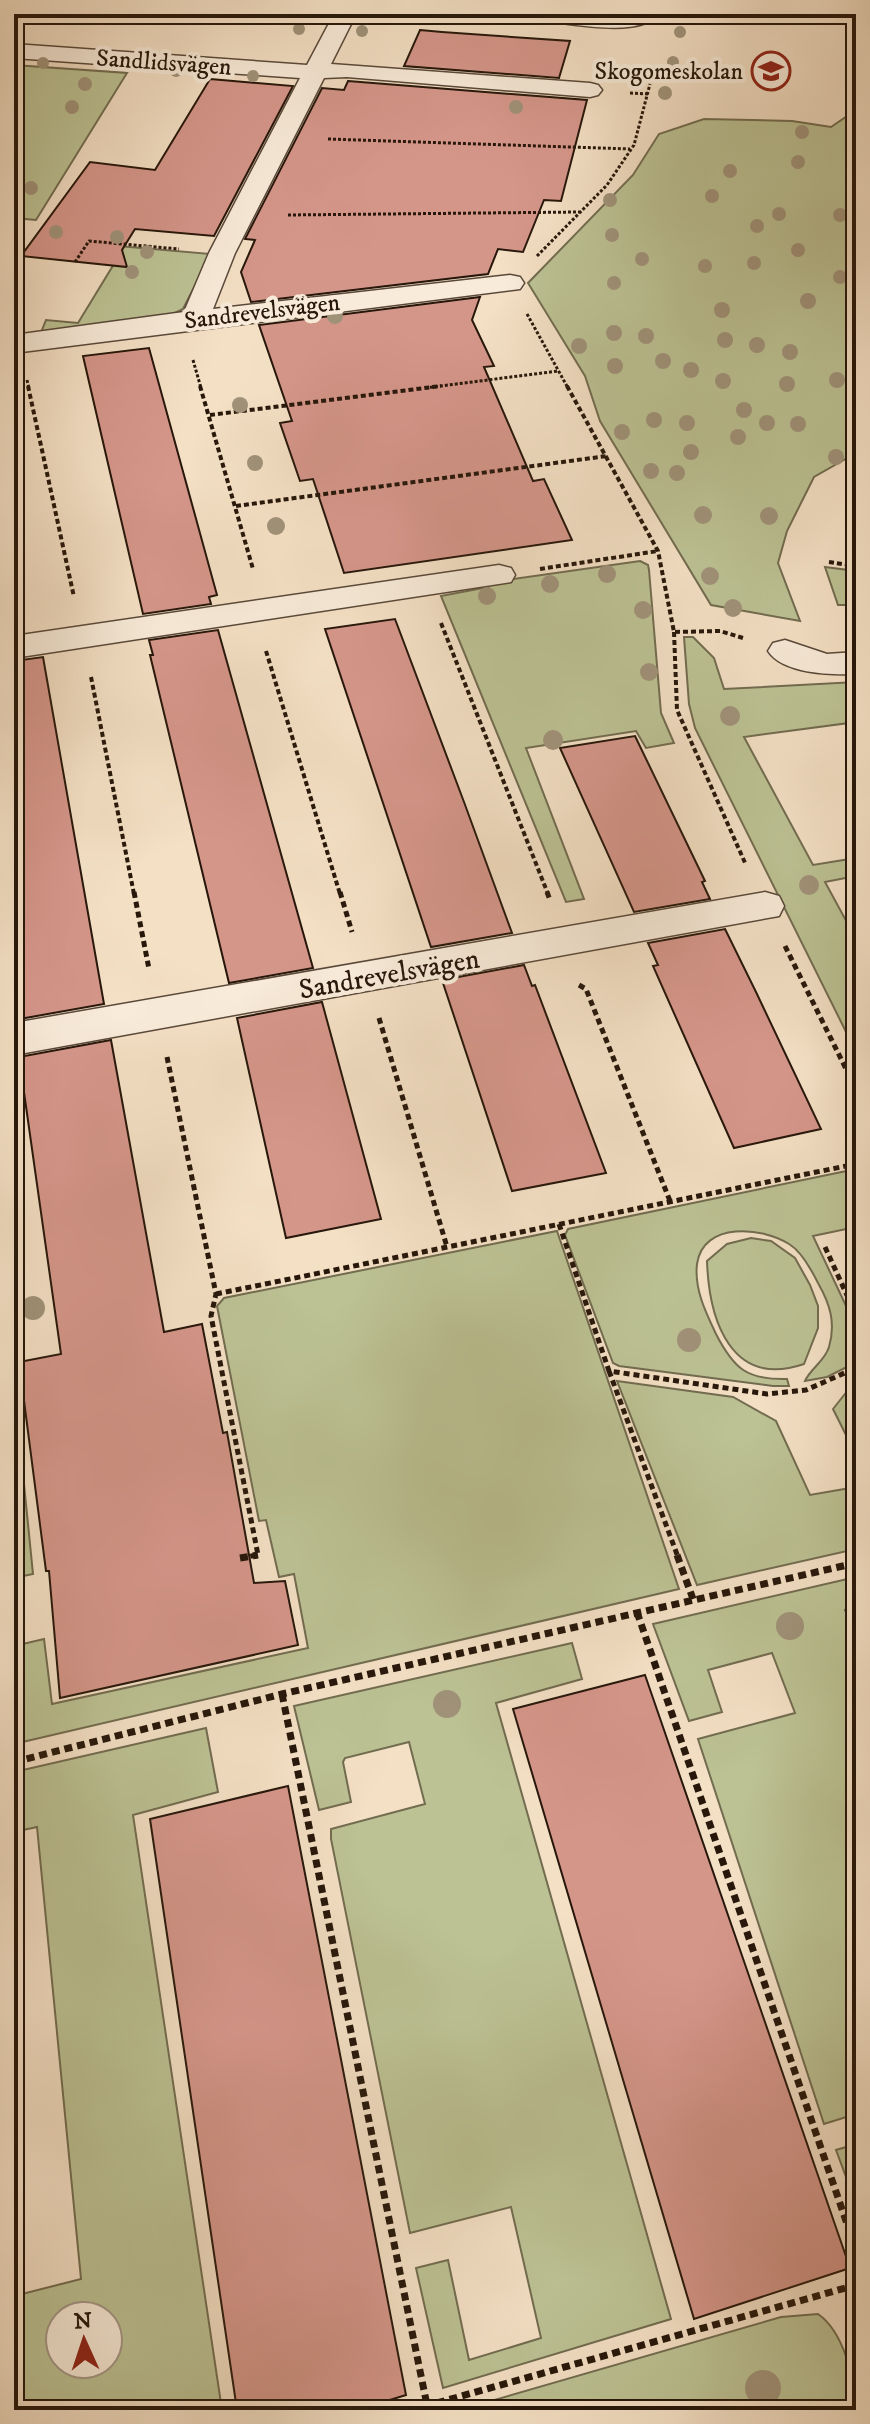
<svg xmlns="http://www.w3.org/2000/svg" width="870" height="2424" font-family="'IM FELL DW Pica',serif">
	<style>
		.green { fill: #bcc294; stroke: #726c50; stroke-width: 2; fill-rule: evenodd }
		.building { fill: #d5968a; stroke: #27170b; stroke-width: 2 }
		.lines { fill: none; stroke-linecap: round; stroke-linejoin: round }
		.street-casing { stroke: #5a493a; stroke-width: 3 }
		.path-far3 { stroke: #27170b; stroke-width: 3; stroke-dasharray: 3 2; stroke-linecap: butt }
		.path-far2 { stroke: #27170b; stroke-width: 4; stroke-dasharray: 5 3; stroke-linecap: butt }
		.path-far1 { stroke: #27170b; stroke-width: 5; stroke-dasharray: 6 4; stroke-linecap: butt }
		.path { stroke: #27170b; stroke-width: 7; stroke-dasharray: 8 5; stroke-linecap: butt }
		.street { fill: #f8ebd9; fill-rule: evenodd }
		.tree { fill: #a09279 }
		.labels { text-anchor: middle; stroke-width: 8; stroke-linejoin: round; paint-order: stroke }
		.far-street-label { font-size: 24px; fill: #27170b; stroke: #f8ebd9 }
		.far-poi-label { font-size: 24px; fill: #27170b; stroke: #f8ebd9; text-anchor: end }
		.street-label { font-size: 28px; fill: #27170b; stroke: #f8ebd9 }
	</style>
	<rect width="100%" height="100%" fill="#f4e0c5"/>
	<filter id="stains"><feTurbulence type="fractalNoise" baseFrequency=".0025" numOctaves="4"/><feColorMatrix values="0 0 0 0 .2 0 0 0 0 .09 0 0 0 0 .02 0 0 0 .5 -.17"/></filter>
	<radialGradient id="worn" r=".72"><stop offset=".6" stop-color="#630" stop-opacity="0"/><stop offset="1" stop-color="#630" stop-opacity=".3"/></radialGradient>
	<path class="green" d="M14,65L127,73L36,220L14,218Z
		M856,110V453L814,477L787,531L778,563L800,621L711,605L600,421L585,376L528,283L633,175L659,134L704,119L792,121L831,127Z
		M95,244L211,254L183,309L159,321L40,335L46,320L78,323L117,259Z
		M640,561L648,565L649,570L661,713L674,743L646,748L636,731L526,748L584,899L566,902L441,596L488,587L486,583Z
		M825,567L856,571V605H838Z
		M684,637H693L714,658L724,689L856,682V722L744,737L813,865L856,858V876L825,882L856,939V1052L695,728L689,704Z
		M856,1169V1227L813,1236L856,1327V1361L853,1364L827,1377L805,1381C810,1369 825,1361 829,1347C836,1323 830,1304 818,1283C812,1271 801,1251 789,1244C763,1227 703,1221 697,1264C694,1289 706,1313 716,1334C734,1369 747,1380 787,1379L789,1386H773L619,1366L613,1363L565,1235L568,1229Z
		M557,1231L679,1589L14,1744V1646L44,1639L52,1704L308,1648L294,1574L279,1577L266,1520L259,1521L217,1306L224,1298Z
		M751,1238L771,1241L795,1258L810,1285L818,1306V1328L804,1364C731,1389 709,1320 707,1261L727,1244Z
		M856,1380V1455L833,1409Z
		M617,1381L733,1397L776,1421L810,1495L856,1487V1549L697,1585Z
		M23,1474L33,1574L14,1578V1477Z
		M856,1577V1607L845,1610L856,1638V2114L824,2124L698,1739L795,1713L772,1653L708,1670L722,1712L689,1721L653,1624Z
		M572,1643L582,1679L496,1703L671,2319L443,2388L416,2268L448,2260L469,2360L541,2338L511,2207L410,2233L331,1839V1829L425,1804L409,1742L345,1758L343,1762L351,1802L319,1810L294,1706Z
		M206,1728L218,1792L133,1815L222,2410H14V2296L81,2279L37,1827L14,1832V1772ZM60,2316H108V2364H60Z
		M856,2144V2204L836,2150Z
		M818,2314C843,2331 856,2380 856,2410H470V2407L781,2317Z"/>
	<path class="building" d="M420,30L442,32L570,41L559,78L404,66Z
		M210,79L293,86L214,236L135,229L122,250L127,267L21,256L90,162L155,170Z
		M348,81L587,100L561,201L544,200L523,252L498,249L488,274L251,302L241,272L255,240L245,239L322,88L344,90Z
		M480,297L472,320L494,366L484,367L533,481L544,479L572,540L344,573L313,479L300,481L280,423L292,421L259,325Z
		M149,348L217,595L209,597L211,604L143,614L83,356Z
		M395,619L464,802L512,933L431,947L325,629Z
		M218,630L313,968L229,983L150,655H153L149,640Z
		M43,657L104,1004L14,1020V661Z
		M635,736L705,881L702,882L710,899L634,912L560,748Z
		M725,929L756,992L821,1129L734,1148L653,966L658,965L648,943Z
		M524,965L532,986L535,985L606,1173L512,1191L442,980Z
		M322,1002L381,1219L286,1238L237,1018Z
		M111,1040L164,1332L202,1324L223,1433L227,1432L254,1583L285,1581L298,1645L60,1698L49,1571H46L19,1362L61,1354L19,1057Z
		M645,1675L850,2268L694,2319L513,1709Z
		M288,1786L406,2395L357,2410H237L150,1819Z"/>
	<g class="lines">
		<g class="street-casing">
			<path id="street" d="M334,14H356L331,64L590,83L598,85L602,90L598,95L590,97L347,77L324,78L235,253L213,309L510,275L520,277L524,283L520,289L14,353V335L184,312L209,253L300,78L14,58V44L307,65Z
				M535,14H658C640,38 573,24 546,21L538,19Z
				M499,565L511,568L515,575L511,582L14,658V636Z
				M785,640L827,654L856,652V674C831,675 783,674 768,651L773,643Z
				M765,892L779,896L784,906L779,916L14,1055V1023Z"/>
		</g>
		<path class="path-far3" d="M630,93L649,94
			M328,139L630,149
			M288,215L580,212
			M537,256L607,185L634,145L650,84
			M75,262L89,241L179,249
			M527,314L568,388
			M193,360L201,388
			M27,380L29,388
			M425,388L558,371"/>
		<path class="path-far2" d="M28,386L74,597
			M200,386L253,569
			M567,386L658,551L674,632L720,631L743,638
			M210,415L441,386
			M236,506L607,456
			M829,562L856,566
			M540,569L658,551
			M441,623L548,894
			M674,632L677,710L746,865
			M266,651L340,894
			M91,677L134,894"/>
		<path class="path-far1" d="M134,892L149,969
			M340,892L352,932
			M547,892L550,900
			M785,946L856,1089
			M579,985L586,989L670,1201
			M379,1018L447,1247
			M167,1057L216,1294L211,1316L258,1555L246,1557
			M559,1224L609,1371L767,1394L806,1390L856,1368
			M825,1247L856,1315
			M216,1294L856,1164
			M609,1371L678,1557"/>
		<path class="path" d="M677,1555L693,1599
			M240,1558L258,1555
			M637,1612L856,2250
			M282,1694L428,2410
			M14,1762L282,1694L856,1563
			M412,2410L856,2285"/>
		<use href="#street" class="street"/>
	</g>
	<g class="tree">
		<circle cx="299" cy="29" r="6"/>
		<circle cx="362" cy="31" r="6"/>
		<circle cx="680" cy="32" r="6"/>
		<circle cx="673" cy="62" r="6"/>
		<circle cx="43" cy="63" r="6"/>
		<circle cx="176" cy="71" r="6"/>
		<circle cx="253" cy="76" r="6"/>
		<circle cx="85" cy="84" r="7"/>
		<circle cx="665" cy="93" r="7"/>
		<circle cx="72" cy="107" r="7"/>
		<circle cx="516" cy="107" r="7"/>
		<circle cx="802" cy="132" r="7"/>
		<circle cx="798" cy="162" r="7"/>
		<circle cx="730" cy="171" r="7"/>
		<circle cx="31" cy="188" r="7"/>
		<circle cx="712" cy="196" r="7"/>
		<circle cx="610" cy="200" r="7"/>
		<circle cx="779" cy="214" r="7"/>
		<circle cx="840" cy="215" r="7"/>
		<circle cx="757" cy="226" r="7"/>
		<circle cx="56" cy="232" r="7"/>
		<circle cx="612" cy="235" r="7"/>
		<circle cx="117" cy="237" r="7"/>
		<circle cx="798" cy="250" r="7"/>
		<circle cx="147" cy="252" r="7"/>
		<circle cx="642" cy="259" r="7"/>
		<circle cx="754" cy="263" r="7"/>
		<circle cx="705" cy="266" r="7"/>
		<circle cx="132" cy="272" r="7"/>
		<circle cx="840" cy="277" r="7"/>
		<circle cx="614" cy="283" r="7"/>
		<circle cx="808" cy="301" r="8"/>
		<circle cx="722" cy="310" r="8"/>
		<circle cx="335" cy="316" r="8"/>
		<circle cx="614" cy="333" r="8"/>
		<circle cx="646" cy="336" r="8"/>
		<circle cx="725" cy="340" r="8"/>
		<circle cx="757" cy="345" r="8"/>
		<circle cx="579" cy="346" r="8"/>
		<circle cx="790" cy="352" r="8"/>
		<circle cx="663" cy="361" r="8"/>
		<circle cx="615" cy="366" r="8"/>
		<circle cx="691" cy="370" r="8"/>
		<circle cx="837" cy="380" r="8"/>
		<circle cx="723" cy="381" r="8"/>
		<circle cx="787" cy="384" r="8"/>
		<circle cx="240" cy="405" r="8"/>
		<circle cx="744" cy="410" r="8"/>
		<circle cx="654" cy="420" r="8"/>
		<circle cx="687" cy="423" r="8"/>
		<circle cx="767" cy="423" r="8"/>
		<circle cx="798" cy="424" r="8"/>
		<circle cx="622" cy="432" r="8"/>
		<circle cx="738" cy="437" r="8"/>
		<circle cx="691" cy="452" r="8"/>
		<circle cx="836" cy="457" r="8"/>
		<circle cx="255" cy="463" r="8"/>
		<circle cx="651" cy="471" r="8"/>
		<circle cx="677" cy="473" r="8"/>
		<circle cx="703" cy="515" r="9"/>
		<circle cx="769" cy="516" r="9"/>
		<circle cx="276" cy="526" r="9"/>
		<circle cx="607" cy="574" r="9"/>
		<circle cx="710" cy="576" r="9"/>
		<circle cx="550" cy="584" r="9"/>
		<circle cx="487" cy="596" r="9"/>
		<circle cx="733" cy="608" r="9"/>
		<circle cx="643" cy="610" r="9"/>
		<circle cx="649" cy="672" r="9"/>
		<circle cx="730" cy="716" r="10"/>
		<circle cx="553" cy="740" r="10"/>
		<circle cx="809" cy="885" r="10"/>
		<circle cx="33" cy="1308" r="12"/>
		<circle cx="689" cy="1340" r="12"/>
		<circle cx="790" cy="1626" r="14"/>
		<circle cx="447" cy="1704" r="14"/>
		<circle cx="763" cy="2388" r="18"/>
	</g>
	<defs>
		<g id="school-ring" transform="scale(2)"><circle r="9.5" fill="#f8ebd9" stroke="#8f2418" stroke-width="1.5"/><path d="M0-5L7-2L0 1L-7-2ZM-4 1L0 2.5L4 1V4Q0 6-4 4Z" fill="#8f2418"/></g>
	</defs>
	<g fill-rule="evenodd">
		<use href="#school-ring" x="771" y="71"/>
	</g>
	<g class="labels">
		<g class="far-street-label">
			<text transform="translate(164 62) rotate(4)" y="8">Sandlidsvägen</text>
			<text transform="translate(262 311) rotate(-7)" y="8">Sandrevelsvägen</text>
		</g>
		<g class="far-poi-label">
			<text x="743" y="79">Skogomeskolan</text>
		</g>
		<g class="street-label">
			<text transform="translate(389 973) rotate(-10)" y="10">Sandrevelsvägen</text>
		</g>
	</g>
	<rect width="870" height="2424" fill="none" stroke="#f4e0c5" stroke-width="48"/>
	<rect x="16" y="16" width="838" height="2392" fill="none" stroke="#27170b" stroke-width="4"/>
	<rect x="24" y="24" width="822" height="2376" fill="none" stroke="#27170b" stroke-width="2"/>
	<g transform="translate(84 2340) rotate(357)"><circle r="38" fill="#f8ebd9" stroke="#a49687" stroke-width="2"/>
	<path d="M0-6L14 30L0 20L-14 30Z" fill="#8f2418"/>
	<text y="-12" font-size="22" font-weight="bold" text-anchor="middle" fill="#27170b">N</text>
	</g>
	<rect width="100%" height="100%" filter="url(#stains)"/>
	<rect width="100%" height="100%" fill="url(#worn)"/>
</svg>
